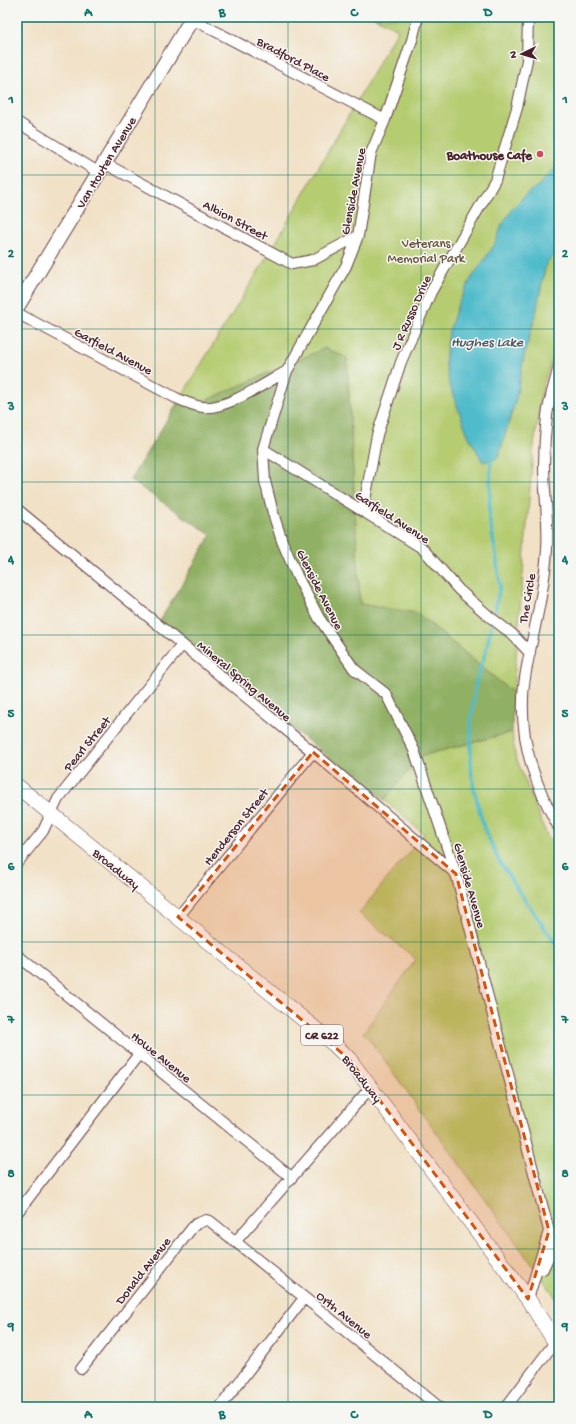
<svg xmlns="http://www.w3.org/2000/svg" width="576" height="1424" font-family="'Gochi Hand',sans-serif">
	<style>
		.green { fill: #b5cc71; stroke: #80764e }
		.forest { fill: #90b063; stroke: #6d6847 }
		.water { fill: #4fbbcb; stroke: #4c6d7b }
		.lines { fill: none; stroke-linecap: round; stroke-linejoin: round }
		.stream { stroke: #4fbbcb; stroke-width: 3.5 }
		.minor-casing { stroke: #633c42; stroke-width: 12 }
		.secondary-casing { stroke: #633c42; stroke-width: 16 }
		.primary-casing { stroke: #633c42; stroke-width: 16 }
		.minor { stroke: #fff; stroke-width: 10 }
		.secondary { stroke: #fff; stroke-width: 14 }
		.primary { stroke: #fff; stroke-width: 15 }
		.marked { fill: #d8530f; fill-opacity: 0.2; stroke: #d8530f; stroke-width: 3; stroke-dasharray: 8 5; stroke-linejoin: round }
		.grid { fill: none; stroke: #0f766e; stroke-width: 1; stroke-opacity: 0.55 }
		.poi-dot { fill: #d1495b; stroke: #f6f6f2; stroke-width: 1.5 }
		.labels { text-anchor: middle; stroke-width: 3; stroke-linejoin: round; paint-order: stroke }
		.shield { fill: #f6f6f2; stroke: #7e6067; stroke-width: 1 }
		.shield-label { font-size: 12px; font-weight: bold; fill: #4a1f2b }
		.street-label { font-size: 13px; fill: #4a1f2b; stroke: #f6f6f2 }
		.poi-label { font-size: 13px; font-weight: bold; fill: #4a1f2b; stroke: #f6f6f2; text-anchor: end }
		.park-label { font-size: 13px; fill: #6a5340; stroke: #f6f6f2 }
		.water-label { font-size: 14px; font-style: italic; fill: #4c5663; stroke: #f6f6f2 }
		.neatline { fill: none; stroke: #0f766e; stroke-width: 1.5 }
		.grid-label { font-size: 13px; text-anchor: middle; font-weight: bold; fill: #0f766e }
	</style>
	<rect width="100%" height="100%" fill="#f6f6f2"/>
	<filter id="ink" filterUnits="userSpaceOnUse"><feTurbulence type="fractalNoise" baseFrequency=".025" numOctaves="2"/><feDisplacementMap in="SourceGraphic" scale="8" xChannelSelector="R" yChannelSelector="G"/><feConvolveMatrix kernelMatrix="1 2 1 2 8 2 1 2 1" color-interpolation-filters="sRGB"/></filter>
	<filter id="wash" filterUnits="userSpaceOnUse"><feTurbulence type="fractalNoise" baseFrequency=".012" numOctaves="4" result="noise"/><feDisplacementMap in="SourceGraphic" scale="16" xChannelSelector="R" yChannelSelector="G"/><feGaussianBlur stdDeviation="0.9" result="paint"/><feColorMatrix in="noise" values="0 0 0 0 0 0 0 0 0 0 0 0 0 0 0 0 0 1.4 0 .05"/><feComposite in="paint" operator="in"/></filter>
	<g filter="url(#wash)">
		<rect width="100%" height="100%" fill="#f1e1c6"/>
		<path class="green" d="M374,17H559V341L543,385L533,452L513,693L417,613L360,605L347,358L325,349L196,405L181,397L272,249L398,29Z
			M512,732L515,755L547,836L559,848V1302L369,1039L363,1033L416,959L359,913L424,834L384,800L421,756Z"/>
		<path class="forest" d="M325,348L347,358L360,604L417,613L513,693L512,732L421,756L384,800L158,624L211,535L130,480L181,397L196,405Z"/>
		<path class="water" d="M559,164V252L552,257L546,264L536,313L524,356L516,399L498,458L483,462L468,435L450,387L445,362L449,331L458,304L471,279L495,244L502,225L513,208L526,194L539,185Z"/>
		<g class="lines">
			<path class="stream" d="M491,460L489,517L496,554L500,586L486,651L476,682L471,721V768L474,789L483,825L499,861L516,887L559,948"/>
		</g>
	</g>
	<g filter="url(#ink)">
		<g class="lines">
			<g class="minor-casing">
				<path id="minor" d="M418,17L412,40L385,120L371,153L358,236L346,266L287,371L263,449L265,481L273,513L282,541L297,576L319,618L354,669L386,694L414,750L456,874L549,1231L528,1299
					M192,19L385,120
					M17,122L98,172
					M104,163L292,264L313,260L358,236
					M17,313L176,398C185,402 194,406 203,407C226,410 267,382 287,371
					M559,366C555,383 549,399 547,416C545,432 544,449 544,465C544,493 549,521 547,549C545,583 537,617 530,651C527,666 523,683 523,699C521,747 536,787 559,828
					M263,449L422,548L459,590L490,617L512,634L530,653
					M17,509L313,752L455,873
					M363,511L377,435L401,362L431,292L495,180L517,108L527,60L528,17
					M17,863L43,831L58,799L182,645
					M178,917L313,752
					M17,955L291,1177
					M17,1213L139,1054
					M235,1242L371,1087
					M543,1269L559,1234
					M81,1369L192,1228L196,1224L206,1220L210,1221L439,1407
					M220,1407L304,1298
					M506,1407L555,1342"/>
			</g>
			<g class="secondary-casing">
				<path id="secondary" d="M17,307L193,17"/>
			</g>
			<g class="primary-casing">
				<path id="primary" d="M17,786L335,1045L349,1059L528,1299L559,1348"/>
			</g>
			<use href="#minor" class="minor"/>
			<use href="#secondary" class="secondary"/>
			<use href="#primary" class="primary"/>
		</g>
	</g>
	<path class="marked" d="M313,752L456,874L549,1231L528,1299L349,1059L178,917Z"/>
	<path class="grid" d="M155,17V1407M288,17V1407M421,17V1407M17,175H559M17,329H559M17,482H559M17,635H559M17,789H559M17,942H559M17,1095H559M17,1249H559"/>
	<circle class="poi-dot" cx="540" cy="154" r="4"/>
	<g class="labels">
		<rect class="shield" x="301" y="1025" width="42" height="20" rx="3"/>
		<g class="shield-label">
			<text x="322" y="1039">CR 622</text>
		</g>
		<g class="street-label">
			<text transform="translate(294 58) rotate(28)" y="5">Bradford Place</text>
			<text transform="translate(105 162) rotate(-59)" y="5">Van Houten Avenue</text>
			<text transform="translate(352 191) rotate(-79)" y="5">Glenside Avenue</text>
			<text transform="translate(236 219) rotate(28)" y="5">Albion Street</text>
			<text transform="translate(410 312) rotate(-66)" y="5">J R Russo Drive</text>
			<text transform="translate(114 350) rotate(28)" y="5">Garfield Avenue</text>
			<text transform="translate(393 516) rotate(33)" y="5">Garfield Avenue</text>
			<text transform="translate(321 589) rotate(63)" y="5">Glenside Avenue</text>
			<text transform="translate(526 598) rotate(-80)" y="5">The Circle</text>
			<text transform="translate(245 680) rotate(40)" y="5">Mineral Spring Avenue</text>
			<text transform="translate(86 743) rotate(-51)" y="5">Pearl Street</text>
			<text transform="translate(235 826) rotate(-51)" y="5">Henderson Street</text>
			<text transform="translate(117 868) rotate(39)" y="5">Broadway</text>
			<text transform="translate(471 885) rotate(74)" y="5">Glenside Avenue</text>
			<text transform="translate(162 1056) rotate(39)" y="5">Howe Avenue</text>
			<text transform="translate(363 1078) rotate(52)" y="5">Broadway</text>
			<text transform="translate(142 1270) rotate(-52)" y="5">Donald Avenue</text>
			<text transform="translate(345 1314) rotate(39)" y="5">Orth Avenue</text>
		</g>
		<g class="poi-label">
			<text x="532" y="159">Boathouse Cafe</text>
		</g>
		<g class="park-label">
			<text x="426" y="247">Veterans<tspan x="426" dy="15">Memorial Park</tspan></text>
		</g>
		<g class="water-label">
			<text x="487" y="346">Hughes Lake</text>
		</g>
	</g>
	<rect width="576" height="1424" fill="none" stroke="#f6f6f2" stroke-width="44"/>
	<g transform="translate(522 54) rotate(265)" stroke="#f6f6f2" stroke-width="3" paint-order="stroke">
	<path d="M0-3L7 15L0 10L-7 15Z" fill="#4a1f2b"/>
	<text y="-6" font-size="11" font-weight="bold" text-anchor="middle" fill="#4a1f2b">N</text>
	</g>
	<rect x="22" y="22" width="532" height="1380" class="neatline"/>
	<g class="grid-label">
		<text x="88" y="16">A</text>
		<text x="222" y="16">B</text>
		<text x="354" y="16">C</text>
		<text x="488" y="16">D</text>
		<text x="11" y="103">1</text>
		<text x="565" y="103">1</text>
		<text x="11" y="257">2</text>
		<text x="565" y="257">2</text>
		<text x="11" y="410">3</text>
		<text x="565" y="410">3</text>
		<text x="11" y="563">4</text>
		<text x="565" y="563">4</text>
		<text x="11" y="717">5</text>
		<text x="565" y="717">5</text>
		<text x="11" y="870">6</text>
		<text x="565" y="870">6</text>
		<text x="11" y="1023">7</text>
		<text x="565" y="1023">7</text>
		<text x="11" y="1177">8</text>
		<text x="565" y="1177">8</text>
		<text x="11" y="1330">9</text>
		<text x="565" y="1330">9</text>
		<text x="88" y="1418">A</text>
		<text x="222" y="1418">B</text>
		<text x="354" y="1418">C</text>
		<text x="488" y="1418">D</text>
	</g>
</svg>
